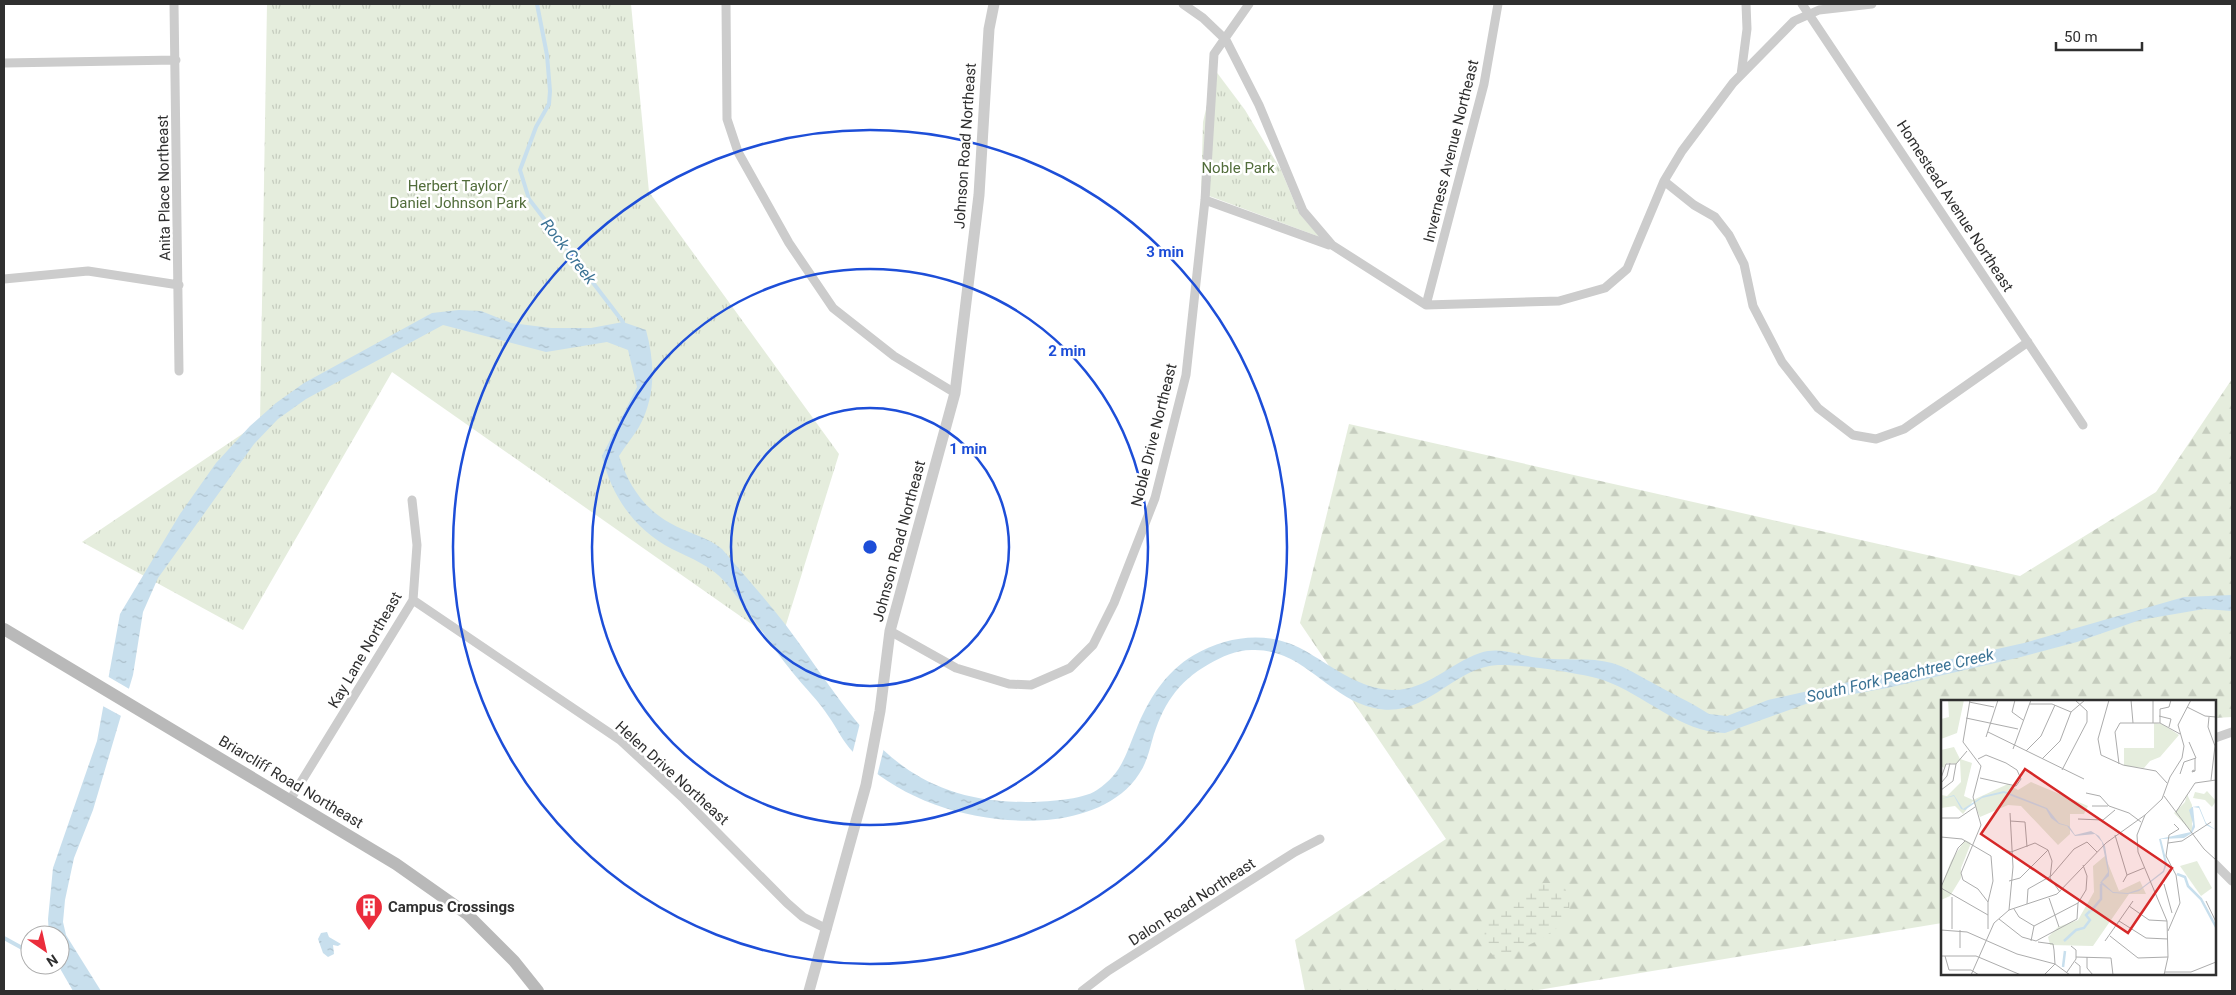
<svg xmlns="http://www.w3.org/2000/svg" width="2236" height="995" font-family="Roboto,sans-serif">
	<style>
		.forest { fill: url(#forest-firs) }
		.wetland { fill: url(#wetland-marsh) }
		.park { fill: url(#park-tufts) }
		.water { fill: url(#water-ripples) }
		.pier { fill: #fff }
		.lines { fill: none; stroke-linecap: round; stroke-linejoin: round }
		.stream { stroke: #c8dfed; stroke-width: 4 }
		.minor { stroke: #ccc; stroke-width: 9 }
		.tertiary { stroke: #ccc; stroke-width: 11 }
		.secondary { stroke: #b9b9b9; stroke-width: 12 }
		.ring { fill: none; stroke: #1d4ed8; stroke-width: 2.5 }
		.labels { text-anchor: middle; stroke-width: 5; stroke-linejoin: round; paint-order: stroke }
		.street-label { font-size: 15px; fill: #2f2f2f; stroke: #fff }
		.park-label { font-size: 15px; fill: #526d3b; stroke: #fff }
		.poi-label { font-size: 15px; font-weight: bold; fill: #2f2f2f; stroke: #fff; text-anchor: start }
		.water-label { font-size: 16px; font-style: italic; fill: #3a7294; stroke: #fff }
		.inset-river { fill: none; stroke: #c8dfed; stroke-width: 2.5 }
		.inset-road { fill: none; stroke: #acacac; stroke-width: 1 }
		.view { fill: #d62828; fill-opacity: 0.15; stroke: #d62828; stroke-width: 2.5 }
		.inset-edge { fill: none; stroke: #2f2f2f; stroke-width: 2.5 }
		.centre { fill: #1d4ed8; stroke: #fff; stroke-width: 2.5 }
		.ring-label { font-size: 15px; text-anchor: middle; font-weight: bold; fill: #1d4ed8; stroke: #fff; stroke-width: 5; stroke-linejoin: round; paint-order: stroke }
	</style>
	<defs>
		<pattern id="forest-firs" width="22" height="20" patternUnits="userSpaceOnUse" patternTransform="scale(1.25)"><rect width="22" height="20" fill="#e5eddd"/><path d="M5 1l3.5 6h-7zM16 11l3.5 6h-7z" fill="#c5ccbe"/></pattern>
		<pattern id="wetland-marsh" width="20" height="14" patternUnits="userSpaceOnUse" patternTransform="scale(1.25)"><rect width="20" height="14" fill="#e5eddd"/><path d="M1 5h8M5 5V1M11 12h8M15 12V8" fill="none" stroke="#c5ccbe"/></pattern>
		<pattern id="park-tufts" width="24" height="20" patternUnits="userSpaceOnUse" patternTransform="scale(1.25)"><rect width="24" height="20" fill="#e5eddd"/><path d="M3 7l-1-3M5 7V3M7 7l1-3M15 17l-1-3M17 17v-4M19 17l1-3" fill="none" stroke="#c5ccbe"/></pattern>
		<pattern id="water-ripples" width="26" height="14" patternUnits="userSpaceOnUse" patternTransform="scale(1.25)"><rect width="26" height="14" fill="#c8dfed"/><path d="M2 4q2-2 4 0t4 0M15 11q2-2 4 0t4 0" fill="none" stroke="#acc0cc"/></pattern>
	</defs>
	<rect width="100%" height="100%" fill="#fff"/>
	<path class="forest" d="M2232,379V717L2215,718V701H1942V923L1532,991H1305L1295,940L1446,839L1300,623L1349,424L2020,576L2156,492Z"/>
	<path class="wetland" d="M1543,883H1563L1570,901L1568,919C1547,937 1521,952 1494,956L1484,946L1485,926L1516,896Z"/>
	<path class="park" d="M267,4H631L649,192L839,454L780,644L392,372L243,630L82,542L260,422Z
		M1215,70L1245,110L1281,170L1299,213L1320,237L1201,193L1203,122Z"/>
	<path class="water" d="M459,310L481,311L511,323L551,328H591L623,322L646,330C655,363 656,396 639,427C633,437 625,446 619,456C628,484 643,508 670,523C687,533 706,536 722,549C743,574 765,598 785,624C855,717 891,802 1026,802C1044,802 1083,800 1097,790C1122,773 1125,756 1136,730C1148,700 1165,672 1194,655C1231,634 1272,630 1309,653C1334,668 1361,689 1392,690C1426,691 1450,663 1480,653C1501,646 1519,656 1540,658C1563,661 1590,657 1612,663C1626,667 1639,676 1651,682C1670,693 1691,702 1709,714L1727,716L1768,700L2024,643L2184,597L2232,595V611L2204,609L2140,620L2077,642L2021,657L1887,688L1814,701L1725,733C1681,733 1644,694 1603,680C1581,673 1521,664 1498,665C1452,667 1426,720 1374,708C1328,698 1304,650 1255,650C1238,649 1223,656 1209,664C1177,682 1162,706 1152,741C1149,752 1146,764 1139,774C1120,804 1081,817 1047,820C979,825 900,803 853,752C843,742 837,728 829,717C819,701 805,688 793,673C769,644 750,611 725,582C710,565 692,559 672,549C634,529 612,497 602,456L637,387L628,350L607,342L546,352L443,325L306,399L278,419L254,444L158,578L143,612L133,675L93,810L74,858L65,900L63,922L66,935L101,991H73L58,965L60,935H49L48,919L53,868L97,741L120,614L180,514L216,463L250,426L276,403L304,383L432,313Z
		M327,932L329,937L341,944L338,946L333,945L334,954L328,957L323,953L318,939L321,933Z"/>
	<path class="pier" d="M107,676L131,690L123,717L101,705Z
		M860,723L884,748L877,776L852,755Z"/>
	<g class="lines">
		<path class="stream" d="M537,4L547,55L550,91L549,104L536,127L520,170L529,199L623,322
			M4,938L24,949L30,947"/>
		<path class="minor" d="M174,4L179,371
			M726,4L727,119L738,152L789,243L833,308L894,356L955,393
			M1183,4L1203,18L1226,40L1259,105L1303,211L1332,245L1426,305L1559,301L1605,288L1627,269L1664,181L1682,151L1733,83L1794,21L1819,10L1872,4
			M1802,4L2083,425
			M4,63L176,60
			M1741,75L1747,29L1746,4
			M1664,181L1694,205L1715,217L1729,235L1744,264L1753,306L1782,362L1818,408L1853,435L1876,439L1904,429L2028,342
			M1205,200L1329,245
			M4,279L88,271L179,285
			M1426,305L1484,84L1498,4
			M413,600L620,740L684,799L787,903L803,917L827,929
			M890,631L956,668L1009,684L1031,685L1070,668L1093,645L1114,603L1155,498L1186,375L1205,200L1214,54L1249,4
			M2215,738L2232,732
			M290,800L413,600L417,545L412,500
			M2215,864L2232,881
			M1082,991L1108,971L1295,852L1320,839"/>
		<path class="tertiary" d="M809,991L866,785L880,711L890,631L955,393L979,195L989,29L994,4"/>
		<path class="secondary" d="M4,629L396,864L467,914L514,961L538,991"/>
	</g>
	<g class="ring">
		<circle cx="870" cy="547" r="139"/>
		<circle cx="870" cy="547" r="278"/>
		<circle cx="870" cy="547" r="417"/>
	</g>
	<defs>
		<g id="building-pin" transform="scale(1.4375)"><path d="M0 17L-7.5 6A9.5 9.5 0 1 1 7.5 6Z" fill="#eb2d3c" stroke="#fff"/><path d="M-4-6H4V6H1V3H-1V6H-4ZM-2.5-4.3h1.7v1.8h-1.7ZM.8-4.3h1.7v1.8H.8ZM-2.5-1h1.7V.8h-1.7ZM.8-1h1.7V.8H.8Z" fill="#fff"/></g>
	</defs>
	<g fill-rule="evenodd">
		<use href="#building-pin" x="369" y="907"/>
	</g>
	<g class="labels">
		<g class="street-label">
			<text transform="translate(965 146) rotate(-86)" y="5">Johnson Road Northeast</text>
			<text transform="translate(1451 151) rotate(-76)" y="5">Inverness Avenue Northeast</text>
			<text transform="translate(164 188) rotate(-91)" y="5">Anita Place Northeast</text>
			<text transform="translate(1955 206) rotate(57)" y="5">Homestead Avenue Northeast</text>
			<text transform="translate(1154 435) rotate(-76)" y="5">Noble Drive Northeast</text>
			<text transform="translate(899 541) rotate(-75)" y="5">Johnson Road Northeast</text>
			<text transform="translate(365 650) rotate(-60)" y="5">Kay Lane Northeast</text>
			<text transform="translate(672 773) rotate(42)" y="5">Helen Drive Northeast</text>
			<text transform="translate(291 782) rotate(31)" y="5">Briarcliff Road Northeast</text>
			<text transform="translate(1192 902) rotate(-33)" y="5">Dalon Road Northeast</text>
		</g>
		<g class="park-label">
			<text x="1238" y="173">Noble Park</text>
			<text x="458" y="191">Herbert Taylor/<tspan x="458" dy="17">Daniel Johnson Park</tspan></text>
		</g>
		<g class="poi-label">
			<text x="388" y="912">Campus Crossings</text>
		</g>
		<g class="water-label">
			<text transform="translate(569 251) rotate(52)" y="6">Rock Creek</text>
			<text transform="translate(1900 675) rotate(-13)" y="6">South Fork Peachtree Creek</text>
		</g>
	</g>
	<g transform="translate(1941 700)">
		<rect width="275" height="275" fill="#fff"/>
		<path d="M7,0H23L16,33L0,39V19L8,17ZM213,23L221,24L238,35L219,57L209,61L203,68L183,66V48H213ZM13,47L19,59L31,63L23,96L32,100L67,84L77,90L90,82L147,106L143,114H129V134L117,145L80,106L67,105L39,117L32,101L22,114L14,106L0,108V95L6,96L20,82L19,60L15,64L6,63L3,68L0,66V50ZM246,94L251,105V132L233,113L244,102Z" fill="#e5eddd"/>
		<path d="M266,91L275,101L271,107L264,100L252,98L254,92L263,94Z" fill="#e5eddd"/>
		<path d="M214,25L237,35L219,56L214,49ZM24,140L30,143L20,168V178L9,196L0,200V187L10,161ZM164,156L178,191L199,181L205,194H188L152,246L109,245L107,237L117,227L137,220L153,192L152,166Z" fill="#e5eddd"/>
		<path d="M256,161L271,188L260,196L239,166Z" fill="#e5eddd"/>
		<path d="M63,91L106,108L118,123L128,126L134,135L150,131L158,136L164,146L168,171V176L161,182L172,192L187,193L199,189L222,171L224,164L218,139L250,132L252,124L248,110L251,107L258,106L265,123L275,130L265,125L258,108L252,107L254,127L251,133L243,138L220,139L226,163L223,172L198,191L187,194L172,193L159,183L167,172L161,142L154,134L134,136L126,126L118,124L110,118L105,109L63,93L41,98L24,110L20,109L13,96L0,99L13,95L22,109L42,96Z" fill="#c8dfed"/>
		<path class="inset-river" d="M236,174L244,177L247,186L260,199L275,227M150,211L160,199V184M123,241L135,230L143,228L149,220L145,215L149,211M122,267L124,251"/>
		<path class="inset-road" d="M29,0L22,42L40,66L32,97L40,125L20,173L22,180L37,189L47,202V229M74,0L71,12L82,20M168,0L157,39L160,55L182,65L215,71L226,83M190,0L192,23M212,0V23M28,2L53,7M89,4H111L130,12L144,0M246,7L264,16L275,17M218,16L230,19L228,27M268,17L267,27L274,46L270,80M25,18L77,29M219,23V9L228,7L230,0M47,32L143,79M45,37L57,0M72,49L90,0M85,51L100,36L114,5M254,58V71L251,72L252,70L254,71M37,59L45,55L65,63L76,70L80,79L75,86L39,78M101,59L119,41L130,12M15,64L26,51M178,64L174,32L179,23H219L239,34M121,70L146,22V11L134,0M239,74L243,62L255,58L248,42M0,78L5,64H15L12,81L0,90M0,83L6,76L9,63M145,93L159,96L168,106L188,113L200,122M223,96L263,149L275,160M151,106H167M235,112L254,83L275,80M0,118H18L34,107M137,119L162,120L174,110M69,121L84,122L86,147M174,135L186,175M0,137L21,139L50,156L52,181L47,202M227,143L241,141L270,122M62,149L70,152L94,143L107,150L111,161L109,178L119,192M68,181L79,178L107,150M182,182L186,175L203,168M223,184L231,213M0,187L17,148L24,141M0,188L47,215M11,197V229M108,198L118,227M265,201L275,222M86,204L87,189L110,176L133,149L146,142L156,152M188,206L208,220L226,221M73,209L78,217L93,226L137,203L145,190L146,176L142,165M68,210L72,167L69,113M58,219L81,237L95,241L136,219L137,203M178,221L205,238L227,239M0,230L26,232L76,254L114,264L129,275M19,230V248M227,231L239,203L235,175L225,156L228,135L238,129L233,124M169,236L197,258L227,257M90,241L93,226M164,241L192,201M97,242L112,244L113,250L114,264L103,275M0,256H35L80,275M4,256L8,270H30L38,275M135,257L170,258L172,275M146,257V268L152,275M134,262L139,266V275M126,272L135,259V250L130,246M224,272H250L275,262M30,275L53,223L68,210L116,194L165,143L204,115M223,275L227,257L226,221L197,152L196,135L204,115L221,99L229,77L241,58L243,46L237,25L250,0"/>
		<path class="view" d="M84,69L231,168L187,233L40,134Z"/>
		<rect width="275" height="275" class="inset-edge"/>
	</g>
	<circle cx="870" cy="547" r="8" class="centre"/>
	<g class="ring-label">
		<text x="1165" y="257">3 min</text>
		<text x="1067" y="356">2 min</text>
		<text x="968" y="454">1 min</text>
	</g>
	<rect width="2236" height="995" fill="none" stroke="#2f2f2f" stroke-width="10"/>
	<g transform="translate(45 950) rotate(146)"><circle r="24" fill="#ffffff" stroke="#acacac"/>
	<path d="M0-4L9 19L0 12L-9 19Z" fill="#eb2d3c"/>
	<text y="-8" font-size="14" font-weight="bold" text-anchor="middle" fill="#2f2f2f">N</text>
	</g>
	<path d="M2056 42v8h86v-8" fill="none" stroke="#2f2f2f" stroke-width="2.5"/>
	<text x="2064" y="42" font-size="15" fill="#2f2f2f" stroke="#ffffff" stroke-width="4" paint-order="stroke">50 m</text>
</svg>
